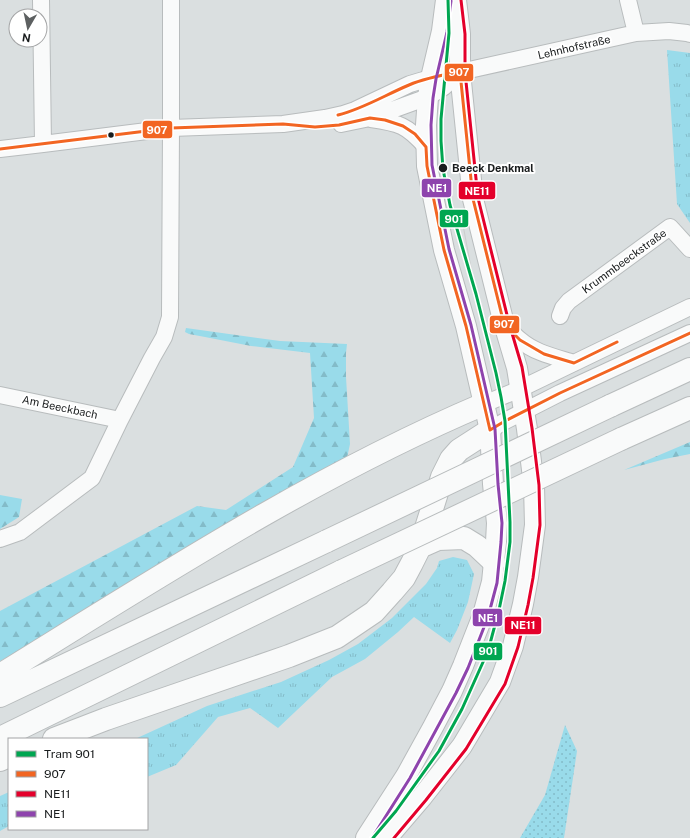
<svg xmlns="http://www.w3.org/2000/svg" width="690" height="838" font-family="'Public Sans',sans-serif">
	<style>
		.grass { fill: url(#grass-dots) }
		.forest { fill: url(#forest-firs) }
		.park { fill: url(#park-tufts) }
		.lines { fill: none; stroke-linecap: round; stroke-linejoin: round }
		.minor-casing { stroke: #b8bcbd; stroke-width: 18 }
		.major-casing { stroke: #b8bcbd; stroke-width: 22 }
		.highway-casing { stroke: #b8bcbd; stroke-width: 24 }
		.minor { stroke: #f9fafa; stroke-width: 16 }
		.major { stroke: #f9fafa; stroke-width: 20 }
		.highway { stroke: #f9fafa; stroke-width: 22 }
		.tram { stroke: #cccdcd; stroke-width: 1 }
		.highway-bridge-casing { stroke: #b8bcbd; stroke-width: 24; stroke-linecap: butt }
		.highway-bridge { stroke: #f9fafa; stroke-width: 22 }
		.bus-1-casing { stroke: #fff; stroke-width: 6 }
		.bus-2-casing { stroke: #fff; stroke-width: 6 }
		.bus-3-casing { stroke: #fff; stroke-width: 6 }
		.bus-1 { stroke: #f26522; stroke-width: 3 }
		.bus-2 { stroke: #e4002b; stroke-width: 3 }
		.bus-3 { stroke: #8e44ad; stroke-width: 3 }
		.tram-1-casing { stroke: #fff; stroke-width: 6 }
		.tram-1 { stroke: #00a651; stroke-width: 3 }
		.bus-dot { fill: #191c1d; stroke: #fff; stroke-width: 1.5 }
		.labels { text-anchor: middle; stroke-width: 4; stroke-linejoin: round; paint-order: stroke }
		.street-label { font-size: 11px; fill: #191c1d; stroke: #fff }
		.stop-label { font-size: 11px; font-weight: bold; fill: #191c1d; stroke: #fff; text-anchor: start }
		.line-badge { stroke: #fff; stroke-width: 1.5 }
		.badge-label { font-size: 11px; text-anchor: middle; font-weight: bold; fill: #fff }
	</style>
	<defs>
		<pattern id="grass-dots" width="8" height="8" patternUnits="userSpaceOnUse"><rect width="8" height="8" fill="#99dbea"/><path d="M2 2h.1M6 6h.1" fill="none" stroke="#83bbc8" stroke-width="1.8" stroke-linecap="round"/></pattern>
		<pattern id="forest-firs" width="22" height="20" patternUnits="userSpaceOnUse"><rect width="22" height="20" fill="#99dbea"/><path d="M5 1l3.5 6h-7zM16 11l3.5 6h-7z" fill="#83bbc8"/></pattern>
		<pattern id="park-tufts" width="24" height="20" patternUnits="userSpaceOnUse"><rect width="24" height="20" fill="#99dbea"/><path d="M3 7l-1-3M5 7V3M7 7l1-3M15 17l-1-3M17 17v-4M19 17l1-3" fill="none" stroke="#83bbc8"/></pattern>
	</defs>
	<rect width="100%" height="100%" fill="#dadfe0"/>
	<path class="grass" d="M565,725L577,751L564,838H520L545,795Z"/>
	<path class="forest" d="M186,328L280,341L347,344L346,353V377L350,444L347,458L41,639L0,661V611L197,506L226,510L293,467L314,418L310,353L251,346L205,337L189,334L185,332Z
		M690,442V454L665,459L624,470Z
		M0,495L22,499L19,517L0,529Z"/>
	<path class="park" d="M667,50L690,53V223L677,204Z
		M453,557L467,560L474,574L468,602L457,630L450,643L414,617L398,632L365,659L332,677L278,728L250,708L218,717L176,765L147,777V739H135L207,706L281,682L329,660L358,644L392,618L426,584L437,568L439,561Z
		M9,792V826L0,831V796Z"/>
	<g class="lines">
		<g class="minor-casing">
			<path id="minor" d="M41,0L43,144
				M628,0L636,33
				M371,119C399,123 407,125 426,147
				M341,124L370,118L428,97L444,87L460,72
				M0,149L43,144L171,128L283,124L325,118L343,114L355,110L410,84L420,81L445,74L460,72L636,33L669,31L687,33L690,34
				M560,316L563,308L569,301L670,227L690,249
				M504,324C509,329 514,335 520,340C535,353 555,357 574,363
				M0,395L120,420
				M484,404L520,389L690,307
				M490,430L505,421L560,393L690,333
				M0,539L20,532L92,478L120,420L152,358L164,337L170,317L171,128V0"/>
		</g>
		<g class="major-casing">
			<path id="major" d="M366,838L406,776L433,727L452,691L463,666L483,615L492,582L496,542L497,523L493,484L490,430L466,326L444,250L427,166L426,125L428,97L431,78L442,31L446,0
				M387,838L422,797L462,746L500,682L513,646L523,604L528,577L535,525L534,486L527,429L517,368L504,324L473,199L460,72V34L456,0"/>
		</g>
		<g class="highway-casing">
			<path id="highway" d="M610,406L690,369
				M621,439L690,408
				M420,547L438,539L464,538L477,546L494,562
				M0,675C157,578 314,476 484,404
				M0,696L327,541
				M0,738L342,571
				M54,739L106,719L289,656L337,637L374,612L392,592L404,578L412,563L420,547L442,477L451,459L459,450L490,430
				M0,760L9,756"/>
		</g>
		<use href="#minor" class="minor"/>
		<use href="#major" class="major"/>
		<use href="#highway" class="highway"/>
		<path class="tram" d="M463,225L476,294"/>
		<g class="highway-bridge-casing">
			<path id="highway-bridge" d="M327,541L610,406
				M342,571L621,439"/>
		</g>
		<use href="#highway-bridge" class="highway-bridge"/>
		<g class="bus-1-casing">
			<path id="bus-1" d="M338,115C363,109 385,95 409,85C425,78 443,75 460,72L473,199L504,324L520,340L544,354L574,363L617,342
				M0,149L171,128L283,124L315,127L339,125L370,118L385,120L403,126L415,134L426,147L427,166L444,250L466,326L490,430L505,421L560,393L690,333"/>
		</g>
		<g class="bus-2-casing">
			<path id="bus-2" d="M394,838L426,800L466,749L505,684L518,647L528,605L533,578L540,525L539,485L532,428L522,367L509,323L478,198L465,72V34L461,0"/>
		</g>
		<g class="bus-3-casing">
			<path id="bus-3" d="M372,838L410,778L456,693L468,668L488,617L497,583L501,542L502,523L498,484L495,429L471,325L449,249L432,165L431,125L433,98L436,79L447,32L451,1"/>
		</g>
		<use href="#bus-1" class="bus-1"/>
		<use href="#bus-2" class="bus-2"/>
		<use href="#bus-3" class="bus-3"/>
		<g class="tram-1-casing">
			<path id="tram-1" d="M373,838L396,811L439,751L462,709L488,651L499,610L505,581L510,542V522L505,421L501,397L496,373L476,294L450,205L443,169L441,141V119L449,33L448,0"/>
		</g>
		<use href="#tram-1" class="tram-1"/>
	</g>
	<g class="bus-dot">
		<circle cx="111" cy="135" r="3.5"/>
		<circle cx="443" cy="168" r="5"/>
	</g>
	<g class="labels">
		<g class="street-label">
			<text transform="translate(574 47) rotate(-13)" y="4">Lehnhofstraße</text>
			<text transform="translate(624 261) rotate(-36)" y="4">Krummbeeckstraße</text>
			<text transform="translate(60 407) rotate(12)" y="4">Am Beeckbach</text>
		</g>
		<g class="stop-label">
			<text x="452" y="172">Beeck Denkmal</text>
		</g>
	</g>
	<g class="line-badge">
		<rect x="444" y="63" width="30" height="19" rx="4" fill="#f26522"/>
		<rect x="142" y="120" width="31" height="19" rx="4" fill="#f26522"/>
		<rect x="421" y="178" width="31" height="20" rx="4" fill="#8e44ad"/>
		<rect x="458" y="181" width="38" height="19" rx="4" fill="#e4002b"/>
		<rect x="439" y="209" width="30" height="19" rx="4" fill="#00a651"/>
		<rect x="489" y="315" width="31" height="19" rx="4" fill="#f26522"/>
		<rect x="472" y="608" width="31" height="19" rx="4" fill="#8e44ad"/>
		<rect x="504" y="616" width="38" height="19" rx="4" fill="#e4002b"/>
		<rect x="473" y="642" width="30" height="19" rx="4" fill="#00a651"/>
	</g>
	<g class="badge-label">
		<text x="459" y="76">907</text>
		<text x="157" y="134">907</text>
		<text x="437" y="192">NE1</text>
		<text x="477" y="195">NE11</text>
		<text x="454" y="223">901</text>
		<text x="504" y="328">907</text>
		<text x="488" y="622">NE1</text>
		<text x="523" y="629">NE11</text>
		<text x="488" y="655">901</text>
	</g>
	<rect x="8" y="738" width="140" height="92" fill="#ffffff" stroke="#a3a4a5"/>
	<rect x="16" y="751" width="20" height="6" fill="#00a651" stroke="#a3a4a5"/>
	<text x="44" y="758" font-size="12" fill="#191c1d">Tram 901</text>
	<rect x="16" y="771" width="20" height="6" fill="#f26522" stroke="#a3a4a5"/>
	<text x="44" y="778" font-size="12" fill="#191c1d">907</text>
	<rect x="16" y="791" width="20" height="6" fill="#e4002b" stroke="#a3a4a5"/>
	<text x="44" y="798" font-size="12" fill="#191c1d">NE11</text>
	<rect x="16" y="811" width="20" height="6" fill="#8e44ad" stroke="#a3a4a5"/>
	<text x="44" y="818" font-size="12" fill="#191c1d">NE1</text>
	<g transform="translate(28 28) rotate(189)"><circle r="19" fill="#ffffff" stroke="#a3a4a5"/>
	<path d="M0-3L7 15L0 10L-7 15Z" fill="#5d6061"/>
	<text y="-6" font-size="11" font-weight="bold" text-anchor="middle" fill="#191c1d">N</text>
	</g>
</svg>
